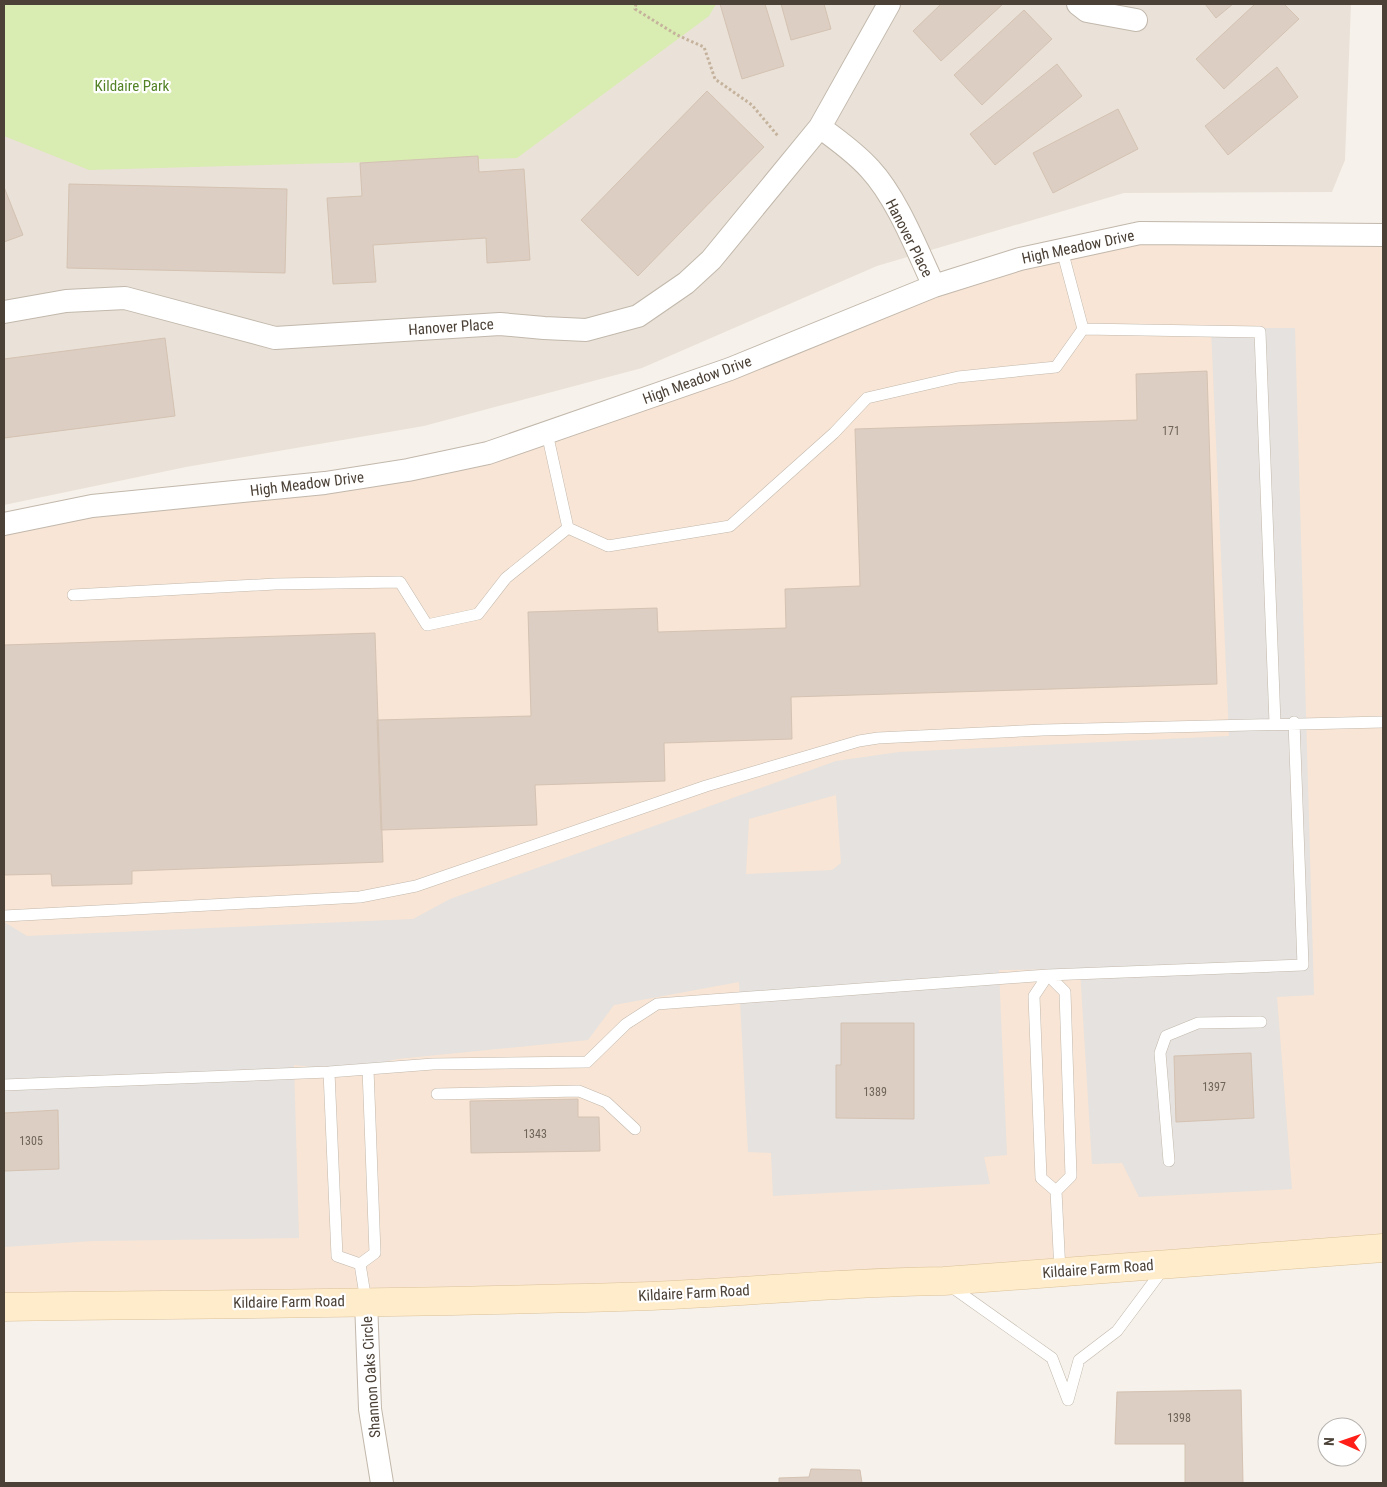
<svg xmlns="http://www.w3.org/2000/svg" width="1387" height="1487" font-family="'Roboto Condensed',sans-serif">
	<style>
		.residential { fill: #eae2d8 }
		.commercial { fill: #f8e5d5 }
		.green { fill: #d9ecb1 }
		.parking { fill: #e5e2df; fill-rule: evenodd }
		.building { fill: #dccec2; stroke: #d4c2b2 }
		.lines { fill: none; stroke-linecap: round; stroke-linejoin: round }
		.lane-casing { stroke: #c2b8ac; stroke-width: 12 }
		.street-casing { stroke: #c2b8ac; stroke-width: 24 }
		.secondary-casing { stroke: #dbc29a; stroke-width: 29 }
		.path { stroke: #c5b29c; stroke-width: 3; stroke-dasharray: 2.5 2.5; stroke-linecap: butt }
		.lane { stroke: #fff; stroke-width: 11 }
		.street { stroke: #fff; stroke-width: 22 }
		.secondary { stroke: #ffeccb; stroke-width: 28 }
		.labels { text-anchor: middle; stroke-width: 4.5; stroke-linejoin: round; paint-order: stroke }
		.number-label { font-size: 12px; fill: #6f645a }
		.park-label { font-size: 15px; fill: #548226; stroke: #fff }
		.street-label { font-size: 15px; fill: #4b4137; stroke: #fff }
	</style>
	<rect width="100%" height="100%" fill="#f6f1ea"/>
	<path class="residential" d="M659,4H1351L1345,160L1332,192L1124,193L877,266L642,368L424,426L186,467L4,505V130Z"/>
	<path class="commercial" d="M1140,233L1383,235V1249L1060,1272L4,1307V524L408,470L934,286Z"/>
	<path class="green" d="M4,4H716L709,16L517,158L89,170L4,136Z"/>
	<path class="parking" d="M1211,328H1295L1314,995L1277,997L1292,1189L1139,1197L1122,1163L1092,1164L1080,969L999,970L1007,1155L984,1157L990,1184L773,1196L771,1153L748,1152L739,982L614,1005L588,1040L397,1059L346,1071L294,1065L299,1238L93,1241L4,1247V1171L59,1169L58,1110L4,1113V922L27,936L413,919L450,899L836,761L899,752L1229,736ZM836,795L841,863L832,870L746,874L749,819ZM1251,1053L1254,1118L1176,1121L1174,1056Z"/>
	<path class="building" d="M720,4H765L784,66L742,79Z
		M781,4H824L831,29L791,40Z
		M941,4H1003L941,61L913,31Z
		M1205,4H1233L1216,18Z
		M1255,4H1284L1299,19L1224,89L1196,59Z
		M1024,10L1052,39L982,105L954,75Z
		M1057,64L1082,96L995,165L970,134Z
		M1277,67L1298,97L1228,155L1205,126Z
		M707,91L764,147L638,276L581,220Z
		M1118,109L1138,149L1053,193L1033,153Z
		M478,156L479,172L524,169L530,260L487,263L486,238L373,245L376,282L333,284L327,198L362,196L360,163Z
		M69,184L287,189L285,273L67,268Z
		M4,187L23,235L4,242Z
		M165,338L175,416L4,438V359Z
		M1207,371L1217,684L791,697L792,739L664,743L665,781L535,785L537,825L381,830L377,720L531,716L528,612L657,608L658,632L786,628L785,589L860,586L855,429L1137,420L1136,374Z
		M375,633L383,862L132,871V884L52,886L51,874L4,875V645Z
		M841,1023H914V1119L836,1118V1065H841Z
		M1251,1053L1254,1118L1176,1122L1174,1056Z
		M578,1099V1117H599L600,1151L471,1153L470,1101Z
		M58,1110L59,1169L4,1171V1113Z
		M1241,1390L1243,1483H1256H1185V1444H1115L1117,1392Z
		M811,1469L860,1470L862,1483H779V1478L809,1477Z"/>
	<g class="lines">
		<g class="lane-casing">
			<path id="lane" d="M1062,250L1083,329L1260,332L1275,723
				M547,433L568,528L608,546L730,526L834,433L867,398L958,377L1056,367L1083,329
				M73,595L275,584L400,582L427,625L478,614L506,578L568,528
				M4,916L360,897L416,886L706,786L859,741L878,738L1043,730L1383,722
				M329,1072L337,1256L360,1264
				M4,1085L329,1072L433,1064L587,1062L626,1024L657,1004L1048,975L1303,965L1294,722
				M437,1094L579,1091L606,1102L635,1129
				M1169,1161L1160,1053L1166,1036L1198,1023L1261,1022
				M1056,1191L1071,1176L1065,992L1048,975L1034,996L1041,1178L1056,1191L1060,1272
				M360,1264L375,1253L368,1069
				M360,1264L366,1301
				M949,1285L1052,1358L1068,1400
				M1068,1400L1079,1360L1117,1331L1164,1268"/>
		</g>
		<g class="street-casing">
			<path id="street" d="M1078,4L1087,11L1136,20
				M820,127C837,140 855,152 870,169C897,198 917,250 934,286
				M4,312L66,301L125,298L275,338L500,324L544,328L586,330L638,316L686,283L711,260L820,127L889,4
				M4,524L92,506L325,483L408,470L488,453L730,369L934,286L1020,259L1140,233L1383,235
				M366,1301L370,1409L382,1483"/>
		</g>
		<g class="secondary-casing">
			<path id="secondary" d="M4,1307C220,1304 435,1303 651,1296C749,1292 846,1282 944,1281L1383,1248"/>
		</g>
		<path class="path" d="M636,4L635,9L677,35L704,47L715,79L752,105L778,136"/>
		<use href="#lane" class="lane"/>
		<use href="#street" class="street"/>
		<use href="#secondary" class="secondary"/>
	</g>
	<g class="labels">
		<g class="number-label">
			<text x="1171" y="435">171</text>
			<text x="1214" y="1091">1397</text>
			<text x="875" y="1096">1389</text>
			<text x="535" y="1138">1343</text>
			<text x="31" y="1145">1305</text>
			<text x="1179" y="1422">1398</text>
		</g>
		<g class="park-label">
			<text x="132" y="91">Kildaire Park</text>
		</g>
		<g class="street-label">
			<text transform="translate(909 238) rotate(63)" y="5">Hanover Place</text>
			<text transform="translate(1078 247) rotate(-12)" y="5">High Meadow Drive</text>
			<text transform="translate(451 327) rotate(-4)" y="5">Hanover Place</text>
			<text transform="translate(697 380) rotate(-20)" y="5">High Meadow Drive</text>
			<text transform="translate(307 484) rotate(-7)" y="5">High Meadow Drive</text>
			<text transform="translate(1098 1269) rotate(-4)" y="5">Kildaire Farm Road</text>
			<text transform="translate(694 1293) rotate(-3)" y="5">Kildaire Farm Road</text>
			<text transform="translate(289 1302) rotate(-1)" y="5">Kildaire Farm Road</text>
			<text transform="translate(371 1377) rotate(-94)" y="5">Shannon Oaks Circle</text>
		</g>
	</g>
	<rect width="1387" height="1487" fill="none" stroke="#4b4137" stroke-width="10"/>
	<g transform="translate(1342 1442) rotate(272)"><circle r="24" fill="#ffffff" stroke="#b7b3af"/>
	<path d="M0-4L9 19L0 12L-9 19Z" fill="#ff1f18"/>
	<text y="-8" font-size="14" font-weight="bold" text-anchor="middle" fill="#4b4137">N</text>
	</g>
</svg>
